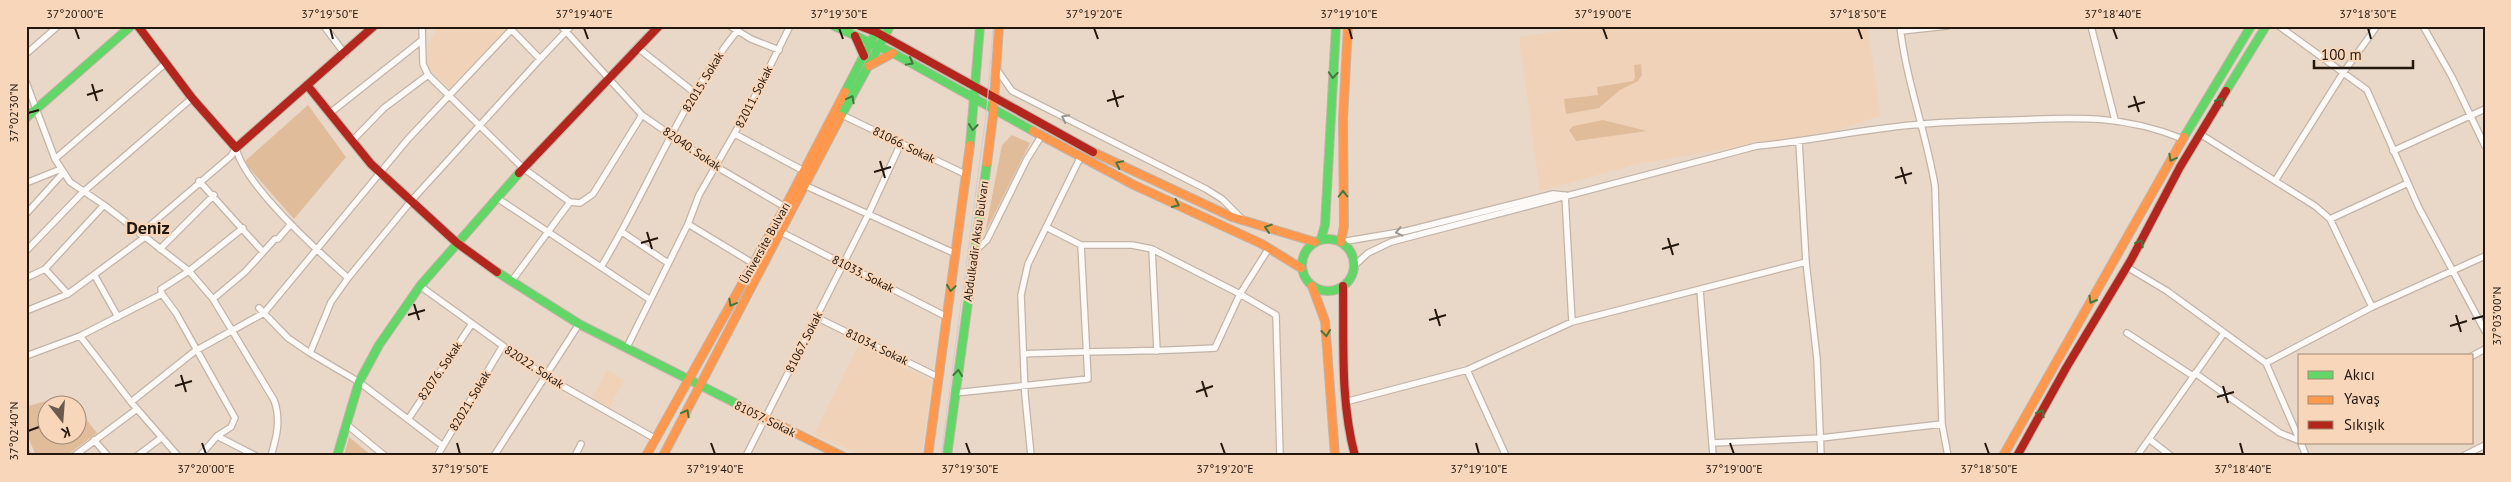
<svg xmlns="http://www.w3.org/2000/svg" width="2511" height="482" font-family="'PT Sans',sans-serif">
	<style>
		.built { fill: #f0d2b9 }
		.green { fill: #e0bc9b }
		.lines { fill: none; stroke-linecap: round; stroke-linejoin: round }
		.street-casing { stroke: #c2b4a8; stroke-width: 8 }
		.fast-casing { stroke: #c2b4a8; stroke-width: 10 }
		.slow-casing { stroke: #c2b4a8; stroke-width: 10 }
		.jam-casing { stroke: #c2b4a8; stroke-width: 10 }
		.street { stroke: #fcf9f7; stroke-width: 5.5 }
		.fast { stroke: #63d668; stroke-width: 8 }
		.slow { stroke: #ff974d; stroke-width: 8 }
		.jam { stroke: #b3261e; stroke-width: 8 }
		.tram { stroke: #d3ceca; stroke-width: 1 }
		.oneway { stroke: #44773b }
		.oneway2 { stroke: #9b948e }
		.ticks { fill: none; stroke: #24180e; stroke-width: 2 }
		.labels { text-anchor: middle; stroke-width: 4.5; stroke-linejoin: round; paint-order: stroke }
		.street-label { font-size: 12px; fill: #24180e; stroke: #f7d6ba }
		.district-label { font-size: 18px; font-weight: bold; fill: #24180e; stroke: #f7d6ba }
		.neatline { fill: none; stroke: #24180e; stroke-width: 2 }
		.ticks-label { font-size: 12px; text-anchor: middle; fill: #24180e }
	</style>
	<rect width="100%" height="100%" fill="#e9d7c8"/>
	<path class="built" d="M437,26H500L505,32L452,91L425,65L428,46Z
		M1592,26H1868L1880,116L1838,130L1637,164L1540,191L1519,37Z
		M859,344L932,381L921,456H863L814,434Z
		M607,370L624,380L609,409L592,399Z"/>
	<path class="green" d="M1641,64L1642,75L1638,81L1620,90L1599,108L1566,114L1564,99L1598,95L1597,87L1633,81L1635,78L1634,65Z
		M308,105L346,157L294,219L244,162Z
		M1603,120L1647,131L1576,141L1569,130L1573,126Z
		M1012,135L1030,143L985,233L1002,145Z
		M69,399L74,404H48V434H78V409L97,433L66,456H36L26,432V407L42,402Z
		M349,437L372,456H344Z"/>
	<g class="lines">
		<g class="street-casing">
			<path id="street" d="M324,26L345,54
				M422,26L423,64L428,75L523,168L570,202L511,282
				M561,26L642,115L717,167L785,207
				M730,26L751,39L779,50
				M1900,26C1906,81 1926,132 1935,186L1942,424L1948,456
				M2091,26L2115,120
				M2279,26L2367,90L2419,208L2485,331
				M2423,26L2452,77L2485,146
				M1901,31L1947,26
				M638,48L695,93
				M26,54L58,26
				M540,59L571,26
				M998,71L1012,91L1206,189L1222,199L1243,220
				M26,82L55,159L70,182L104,205L189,271L213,299L274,400C281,419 277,436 271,456
				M330,113L421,41
				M842,115L967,175
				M735,134L804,171
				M2200,134L2315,206L2330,219L2372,307
				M352,141L384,108L428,75
				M1799,142L1806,262L1817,359L1821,456
				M236,148C244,185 319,252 348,278
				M2393,151L2485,109
				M55,159L166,63
				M199,181L263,252
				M2275,181L2343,73L2377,26
				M26,183L61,169
				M804,185L956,254
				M1565,195L1572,322
				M497,198L649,299
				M570,202L580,203L593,194L642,115
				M26,214L63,173
				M2330,219L2408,183
				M688,224L754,264
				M1046,227L1081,245H1132L1152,249L1240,294L1276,315L1280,456
				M779,231L947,317
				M622,232L668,263
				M140,234L231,156L236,148
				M1341,242L1406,231L1553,194L1563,195
				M160,249L214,195
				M1152,249L1157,351
				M26,251L82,193L192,98
				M975,251L987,240L1027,159L1042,135
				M1354,266L1368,253L1391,242L1757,146C1812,141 1867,128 1923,124C1953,121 1984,121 2014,120C2076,117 2125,115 2183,139
				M601,267C648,190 680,102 737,31
				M2127,267L2167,291L2266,363L2300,441
				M45,269L68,294
				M95,276L118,317
				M26,278L45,269L104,205
				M420,286L545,376L654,438
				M1700,290L1713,456
				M162,294L176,313L235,418L231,427L217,436L200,456
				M213,299L245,272L275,239H278L290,225L293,226
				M259,308L288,338L310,353L359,382L443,446
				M26,311L68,294L145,237
				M816,317L938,377
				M2127,333L2193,376
				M80,336L162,294L161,289L189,271L243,228
				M627,347L688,224L699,195L749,108L790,26
				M310,353L331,302L348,278L412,200L540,59L508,26
				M1024,354C1088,351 1151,352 1215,348L1240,294L1269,248
				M26,356L80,336L131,402L178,456
				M2472,356L2485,349
				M2266,363L2372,307L2485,256
				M1467,370L1572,322L1806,262
				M2195,373L2280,433L2300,441
				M955,393L1088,379L1081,245
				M131,402L195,351L264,313L408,139L511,30
				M1345,402L1467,370L1506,456
				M409,418L471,325
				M346,424L385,456
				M217,436L256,456
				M2149,439L2171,456
				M94,440L108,456
				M1712,443L1821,438L1942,424
				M2301,443L2306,456
				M26,452L28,456
				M74,456L137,409
				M137,456L161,438
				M437,456L502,347
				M494,456L579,324
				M575,456L581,444
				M746,456L868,215L901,143
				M1031,456L1025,395L1021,295L1028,264L1081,156
				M2137,456L2224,333
				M2463,456L2485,445"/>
		</g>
		<g class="fast-casing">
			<path id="fast" d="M834,26L893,53L1033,131
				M2226,91L2266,26
				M845,92L879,26
				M841,116L890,26
				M26,118L131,26
				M2184,137L2251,26
				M970,145L980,26
				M1302 265a26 26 0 1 1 52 0a26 26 0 1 1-52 0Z
				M1321,239L1325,225L1336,26
				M497,272L579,324L757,414
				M337,456L359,382L379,345L420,286L519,173
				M947,456L987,163"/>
		</g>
		<g class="slow-casing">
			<path id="slow" d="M869,66L893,53
				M1033,131L1134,185L1262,244L1301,268
				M1093,152L1232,217L1315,242
				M987,163L993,116L999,26
				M1341,242L1344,226L1343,119L1348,26
				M1312,286L1325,321L1335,456
				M757,414L842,456
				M646,456L785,207L845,92
				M663,456L841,116
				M928,456L970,145
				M2003,456L2184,137"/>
		</g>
		<g class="jam-casing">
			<path id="jam" d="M138,26L192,98L236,148L374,26
				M860,26L876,32L1093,152
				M855,36L864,56
				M307,85L371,164L457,243L497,272
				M519,173L659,26
				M1343,286C1344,343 1340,400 1355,456
				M2017,456L2066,368L2131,260L2180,167L2226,91"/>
		</g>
		<use href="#street" class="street"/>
		<use href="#fast" class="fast"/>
		<use href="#slow" class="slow"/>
		<use href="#jam" class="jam"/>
		<path class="tram" d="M941,456L987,107L993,26"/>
	</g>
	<defs><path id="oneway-chevron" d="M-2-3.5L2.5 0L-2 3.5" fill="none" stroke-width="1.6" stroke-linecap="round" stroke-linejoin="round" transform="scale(1.25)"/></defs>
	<g class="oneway">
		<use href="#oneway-chevron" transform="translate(910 62) rotate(29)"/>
		<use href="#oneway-chevron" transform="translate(1333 75) rotate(94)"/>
		<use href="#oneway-chevron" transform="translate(851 99) rotate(-62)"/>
		<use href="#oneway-chevron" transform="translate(2220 101) rotate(-59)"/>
		<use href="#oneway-chevron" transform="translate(973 127) rotate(97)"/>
		<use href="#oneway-chevron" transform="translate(2172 158) rotate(119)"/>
		<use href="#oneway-chevron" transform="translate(1119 164) rotate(-154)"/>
		<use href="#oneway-chevron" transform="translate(1343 194) rotate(-90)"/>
		<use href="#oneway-chevron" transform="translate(1176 204) rotate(25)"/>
		<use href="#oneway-chevron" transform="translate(1268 228) rotate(-162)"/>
		<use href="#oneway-chevron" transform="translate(2140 243) rotate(-62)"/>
		<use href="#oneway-chevron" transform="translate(951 288) rotate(98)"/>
		<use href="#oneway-chevron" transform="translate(2092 300) rotate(120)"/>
		<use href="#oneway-chevron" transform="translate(732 303) rotate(119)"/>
		<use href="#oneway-chevron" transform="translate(1326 333) rotate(84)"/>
		<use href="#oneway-chevron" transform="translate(958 373) rotate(-83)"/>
		<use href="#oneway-chevron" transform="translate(686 413) rotate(-62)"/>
		<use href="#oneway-chevron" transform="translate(2041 413) rotate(-61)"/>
	</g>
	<g class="oneway2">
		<use href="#oneway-chevron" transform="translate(1065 118) rotate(-153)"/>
		<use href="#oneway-chevron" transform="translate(1399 232) rotate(167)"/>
	</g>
	<path class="ticks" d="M75,28L79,39M330,28L333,39M584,28L588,39M839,28L843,39M1094,28L1098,39M1349,28L1352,39M1603,28L1607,39M1858,28L1862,39M2113,28L2117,39M2368,28L2371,39M92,84L97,101M1113,90L1118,107M87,95L103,90M2134,96L2139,112M1107,101L1124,96M2128,107L2145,102M28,113L39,110M880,161L885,178M1901,167L1906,184M874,172L891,167M1895,178L1912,173M647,232L652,249M1668,238L1673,255M641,243L658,238M1662,249L1679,244M414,304L419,320M1435,309L1440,326M408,315L425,310M2456,315L2461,332M2472,319L2484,316M1429,320L1446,315M2450,326L2467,321M181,375L186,392M1202,381L1207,397M175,386L192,381M2223,386L2228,403M1196,392L1213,386M2217,397L2234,392M28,431L39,427M202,443L206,454M457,443L460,454M711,443L715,454M966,443L970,454M1221,443L1225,454M1476,443L1479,454M1730,443L1734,454M1985,443L1989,454M2240,443L2243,454"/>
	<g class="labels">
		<g class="street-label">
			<text transform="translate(703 82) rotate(-59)" y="4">82015. Sokak</text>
			<text transform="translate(754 97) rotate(-63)" y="4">82011. Sokak</text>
			<text transform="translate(904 145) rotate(26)" y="4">81066. Sokak</text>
			<text transform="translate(692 149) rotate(34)" y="4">82040. Sokak</text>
			<text transform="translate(976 241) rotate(-82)" y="4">Abdulkadir Aksu Bulvarı</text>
			<text transform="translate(765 243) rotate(-61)" y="4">Üniversite Bulvarı</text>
			<text transform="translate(863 274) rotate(27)" y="4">81033. Sokak</text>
			<text transform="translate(804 342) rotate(-63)" y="4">81067. Sokak</text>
			<text transform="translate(877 347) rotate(26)" y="4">81034. Sokak</text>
			<text transform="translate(534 367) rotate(33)" y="4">82022. Sokak</text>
			<text transform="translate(440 371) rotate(-56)" y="4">82076. Sokak</text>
			<text transform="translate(470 401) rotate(-59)" y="4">82021. Sokak</text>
			<text transform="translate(765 419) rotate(26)" y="4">81057. Sokak</text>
		</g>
		<g class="district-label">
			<text x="148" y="234">Deniz</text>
		</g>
	</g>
	<rect width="2511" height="482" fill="none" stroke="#f7d6ba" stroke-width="55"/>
	<rect x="2298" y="354" width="175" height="90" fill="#f7d6ba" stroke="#a38a75"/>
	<rect x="2308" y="371" width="25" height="8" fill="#63d668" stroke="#a38a75"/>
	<text x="2344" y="380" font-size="15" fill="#24180e">Akıcı</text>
	<rect x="2308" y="396" width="25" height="8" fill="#ff974d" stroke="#a38a75"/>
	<text x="2344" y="404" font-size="15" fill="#24180e">Yavaş</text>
	<rect x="2308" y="421" width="25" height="8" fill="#b3261e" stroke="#a38a75"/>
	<text x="2344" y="430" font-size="15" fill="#24180e">Sıkışık</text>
	<g transform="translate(62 420) rotate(163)"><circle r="24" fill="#f7d6ba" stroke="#a38a75"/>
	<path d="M0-4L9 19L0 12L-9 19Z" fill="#695b4f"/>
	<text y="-8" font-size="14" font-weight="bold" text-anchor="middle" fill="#24180e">K</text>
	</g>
	<path d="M2314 60v8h99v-8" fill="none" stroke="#24180e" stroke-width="2.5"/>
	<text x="2321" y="60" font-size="15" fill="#24180e" stroke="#f7d6ba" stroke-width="4" paint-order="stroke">100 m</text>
	<rect x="28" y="28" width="2456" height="426" class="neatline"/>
	<g class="ticks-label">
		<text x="75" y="18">37°20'00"E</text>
		<text x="330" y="18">37°19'50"E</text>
		<text x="584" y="18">37°19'40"E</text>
		<text x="839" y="18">37°19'30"E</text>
		<text x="1094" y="18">37°19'20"E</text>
		<text x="1349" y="18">37°19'10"E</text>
		<text x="1603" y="18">37°19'00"E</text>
		<text x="1858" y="18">37°18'50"E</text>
		<text x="2113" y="18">37°18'40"E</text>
		<text x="2368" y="18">37°18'30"E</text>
		<text transform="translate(14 113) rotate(-90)" y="4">37°02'30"N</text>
		<text transform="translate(2497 316) rotate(-90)" y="4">37°03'00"N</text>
		<text transform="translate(14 431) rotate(-90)" y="4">37°02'40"N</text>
		<text x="206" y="473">37°20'00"E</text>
		<text x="460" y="473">37°19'50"E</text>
		<text x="715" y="473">37°19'40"E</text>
		<text x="970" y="473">37°19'30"E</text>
		<text x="1225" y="473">37°19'20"E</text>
		<text x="1479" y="473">37°19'10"E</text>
		<text x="1734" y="473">37°19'00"E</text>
		<text x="1989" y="473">37°18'50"E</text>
		<text x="2243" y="473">37°18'40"E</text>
	</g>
</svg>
